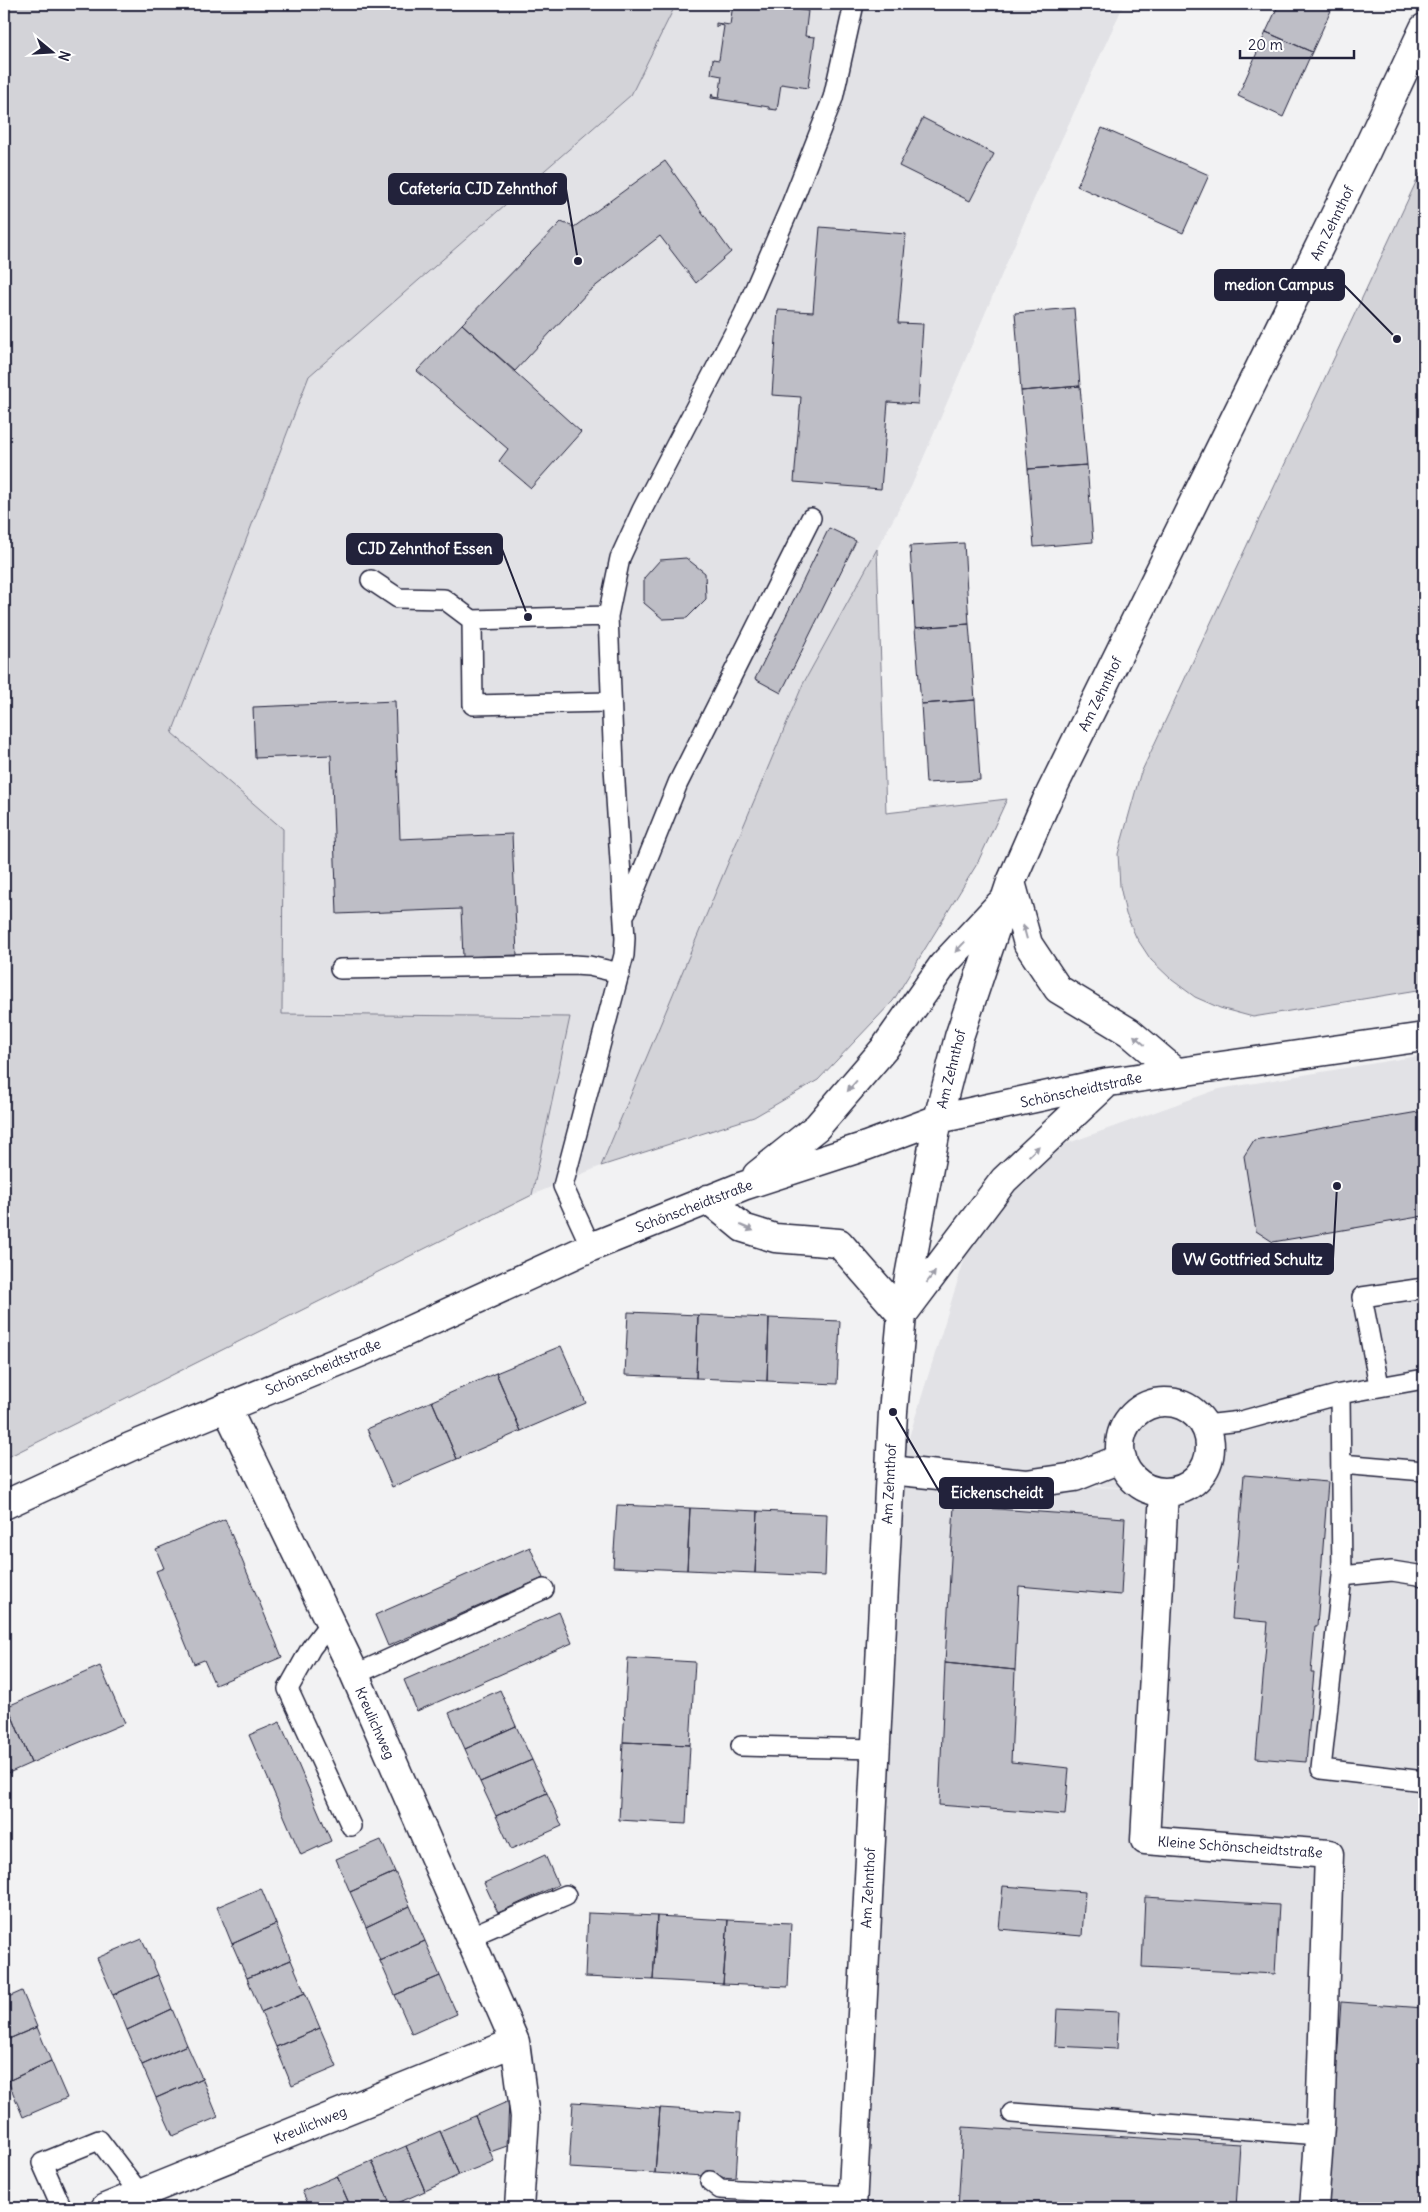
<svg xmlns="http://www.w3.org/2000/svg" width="1428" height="2212" font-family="Delius,sans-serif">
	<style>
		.built { fill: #e2e2e6; fill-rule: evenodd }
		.green { fill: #d3d3d8; stroke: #7a7a8a }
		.building { fill: #bebec6; stroke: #22223b }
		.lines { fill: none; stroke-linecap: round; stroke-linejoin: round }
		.lane-casing { stroke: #22223b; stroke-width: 22 }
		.street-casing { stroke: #22223b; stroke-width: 31 }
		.secondary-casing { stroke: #22223b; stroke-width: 31 }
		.lane { stroke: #fff; stroke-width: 19 }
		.street { stroke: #fff; stroke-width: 28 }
		.secondary { stroke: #fff; stroke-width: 28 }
		.oneway { fill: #9c9ca7 }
		.labels { text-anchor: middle; stroke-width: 4; stroke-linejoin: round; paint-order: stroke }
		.street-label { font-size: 14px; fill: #22223b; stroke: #fff }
		.leader { fill: none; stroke: #22223b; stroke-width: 2 }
		.callout-dot { fill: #22223b; stroke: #fff; stroke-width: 2 }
		.callout { fill: #22223b; stroke: #22223b; stroke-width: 2 }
		.callout-label { font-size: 15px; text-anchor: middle; font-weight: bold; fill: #fff }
	</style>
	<rect width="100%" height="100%" fill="#f2f2f3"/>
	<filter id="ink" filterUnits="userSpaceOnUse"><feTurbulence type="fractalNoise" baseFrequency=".02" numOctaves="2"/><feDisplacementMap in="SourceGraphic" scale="10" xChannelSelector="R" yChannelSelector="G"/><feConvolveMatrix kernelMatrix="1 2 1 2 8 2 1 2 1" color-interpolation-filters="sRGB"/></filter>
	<g filter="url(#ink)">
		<path class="built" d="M676,4H1124L1034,199L911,487L803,684L601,1166L532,1195L569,1017L282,1014L283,829L172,734L309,376L631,95Z
			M1424,1055V2208H858L895,1475L1026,1486L1136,1488L1026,1482L900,1466L967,1251L1007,1188L1049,1150L1219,1089ZM1150,1838L1343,1868V1869L1134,1846Z"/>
		<path class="green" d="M4,4H676L631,95L309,376L172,733L283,829L282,1014L570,1017L532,1195L4,1459Z
			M1424,165V989L1253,1017L1220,1008L1195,997L1172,980L1151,960L1136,937L1126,914L1120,886L1118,854L1140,775Z
			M877,549L886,813L1007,799L977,864L893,1001L818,1080L754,1117L601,1166L803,684Z"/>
		<path class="building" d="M733,4H781L780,7L808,11L805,36L815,37L808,88L781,84L777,110L769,109V107L711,98L712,93L713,97L719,98L722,76L711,74L713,59L719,60L724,26L718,25L716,28V23L730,25Z
			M1279,4H1334L1312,52L1266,32Z
			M1266,32L1312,52L1283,117L1238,96Z
			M923,118L994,154L970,201L899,166Z
			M1102,128L1209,175L1183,233L1077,186Z
			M665,161L731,252L696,283L660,236L588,292L515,371L462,324L561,222L574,227Z
			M820,227L906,234L898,323L923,324L918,404L888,402L881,489L794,482L801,397L772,395L778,310L813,312Z
			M1074,308L1080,386L1021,391L1015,313Z
			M462,324L581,432L531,488L499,461L508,449L417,371Z
			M1080,386L1087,465L1028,469L1021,391Z
			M1087,465L1093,542L1034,547L1028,469Z
			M829,528L856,541L781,693L755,679Z
			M964,543L969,624L915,628L910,546Z
			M686,558L705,573L706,599L687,618L663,619L644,603V578L660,560Z
			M969,624L975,700L921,704L915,628Z
			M975,700L980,780L926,783L921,704Z
			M395,701L400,839L512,834L517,955L463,957L461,909L337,914L331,755L255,758L253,707Z
			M1424,1111V1216L1273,1242L1256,1231L1244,1156L1254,1140Z
			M628,1312L698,1315L696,1378L625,1375Z
			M698,1315L769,1318L767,1381L696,1378Z
			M769,1318L840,1321L837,1384L767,1381Z
			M561,1346L586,1403L521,1431L496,1373Z
			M496,1373L521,1431L457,1459L432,1401Z
			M432,1401L457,1459L392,1487L367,1429Z
			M1244,1475L1328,1482L1317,1626H1315L1311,1672H1314L1306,1762L1256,1758L1268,1622L1232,1619Z
			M617,1505L690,1508L687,1570L613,1567Z
			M954,1506L1125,1518L1121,1595L1019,1586L1015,1670L945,1663Z
			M690,1508L758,1511L755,1573L687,1570Z
			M758,1511L827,1514L825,1576L755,1573Z
			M225,1519L282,1657L215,1685L204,1660L194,1664L156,1571L164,1568L156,1549Z
			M530,1547L543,1578L388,1646L375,1615Z
			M559,1612L572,1643L417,1711L404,1680Z
			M628,1658L695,1662L690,1745L623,1742Z
			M945,1663L1015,1670L1011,1762L1069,1768L1065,1815L939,1805Z
			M100,1666L125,1723L31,1763L8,1706Z
			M500,1690L516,1726L465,1749L449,1713Z
			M8,1706L31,1763L4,1775V1708Z
			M280,1722L331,1841L301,1855L249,1735Z
			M516,1726L532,1760L480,1782L465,1749Z
			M623,1742L690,1745L686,1824L619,1820Z
			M532,1760L547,1793L496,1816L480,1782Z
			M547,1793L562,1826L511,1849L496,1816Z
			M381,1840L395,1872L350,1892L336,1859Z
			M545,1855L558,1885L498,1913L484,1883Z
			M395,1872L410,1906L366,1927L350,1892Z
			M1003,1886L1085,1892L1082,1936L999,1929Z
			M261,1888L276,1924L232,1944L217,1907Z
			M1145,1897L1279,1905L1275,1974L1142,1967Z
			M410,1906L425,1941L380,1961L366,1927Z
			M588,1913L657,1916L653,1980L585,1977Z
			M657,1916L728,1920L723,1984L653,1980Z
			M728,1920L791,1923L788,1987L723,1984Z
			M276,1924L291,1960L247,1978L232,1944Z
			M142,1939L158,1975L113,1995L97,1958Z
			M425,1941L440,1976L395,1995L380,1961Z
			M291,1960L305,1993L261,2012L247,1978Z
			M158,1975L172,2009L127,2030L113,1995Z
			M440,1976L457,2014L412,2034L395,1995Z
			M22,1991L37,2027L4,2041V1999Z
			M305,1993L320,2028L276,2047L261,2012Z
			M1341,2002L1424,2008V2208H1327Z
			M172,2009L187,2045L142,2065L127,2030Z
			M1057,2009L1119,2012L1117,2049L1055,2046Z
			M37,2027L51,2061L8,2081L4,2071V2041Z
			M320,2028L337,2067L292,2086L276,2047Z
			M187,2045L202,2078L156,2098L142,2065Z
			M51,2061L67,2098L23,2117L8,2081Z
			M202,2078L218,2117L173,2136L156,2098Z
			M509,2101L507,2146L490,2152L475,2116Z
			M573,2102L660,2108L655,2173L569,2168Z
			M660,2108L740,2113L736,2178L655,2173Z
			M475,2116L494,2161L459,2175L440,2131Z
			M963,2127L1240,2144L1236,2208H958Z
			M440,2131L459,2175L425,2191L406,2146Z
			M406,2146L425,2191L391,2206L372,2161Z
			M372,2161L391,2206L384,2208H351L337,2176Z
			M337,2176L351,2208H310L302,2191Z"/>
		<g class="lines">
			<g class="lane-casing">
				<path id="lane" d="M371,580L398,598L444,599L472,620
					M608,616L472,620L473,705L611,702
					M626,912L678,783L811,518
					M340,969L574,965L589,966L620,973
					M591,1247L563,1186L624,955L625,938L614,767L608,616L620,558L642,510L744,314L791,205L833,98L854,4
					M1424,1379L1340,1394L1342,1576L1392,1571L1424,1576
					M1379,1385L1362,1297L1424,1288
					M1205,1425L1241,1421L1340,1394
					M1341,1464L1424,1471
					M1342,1576L1321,1769L1424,1781
					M330,1623L311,1648L288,1689L351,1826
					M354,1675L544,1589
					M741,1746L876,1749
					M469,1937L566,1895
					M1012,2113L1319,2135
					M710,2181L720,2189L853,2196
					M62,2208L42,2163L99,2140L140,2194"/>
			</g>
			<g class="street-casing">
				<path id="street" d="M1120 1447a45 45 0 1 1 90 0a45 45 0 1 1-90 0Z
					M226,1407L351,1666L515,2042L525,2117L519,2208
					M890,1470L1026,1484L1075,1477L1122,1458
					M1164,1492L1145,1840L1329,1854L1320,2126L1314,2208
					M105,2208L515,2042"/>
			</g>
			<g class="secondary-casing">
				<path id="secondary" d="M1011,882L1028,944L1058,989L1129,1032L1176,1072
					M757,1175L817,1127L884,1049L943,965L999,905
					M708,1199L743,1228L775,1238L839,1243L902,1315
					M906,1310L1004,1180L1107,1083
					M4,1505L130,1447L364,1351L591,1247L743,1186L866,1146L938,1119L1109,1082L1424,1037
					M852,2208L893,1412L902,1315L938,1119L959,1037L1011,882L1046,802L1364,156L1424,28"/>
			</g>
			<use href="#lane" class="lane"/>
			<use href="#street" class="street"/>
			<use href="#secondary" class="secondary"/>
		</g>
		<defs><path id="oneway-solid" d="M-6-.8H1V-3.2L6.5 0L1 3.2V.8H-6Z" transform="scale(1.25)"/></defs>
		<g class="oneway">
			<use href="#oneway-solid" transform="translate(1025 932) rotate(-105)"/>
			<use href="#oneway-solid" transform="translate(960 947) rotate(133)"/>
			<use href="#oneway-solid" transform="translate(1139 1040) rotate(-139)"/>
			<use href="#oneway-solid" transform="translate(852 1086) rotate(131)"/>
			<use href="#oneway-solid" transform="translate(1034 1151) rotate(-44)"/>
			<use href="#oneway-solid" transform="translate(747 1228) rotate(24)"/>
			<use href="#oneway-solid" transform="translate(931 1277) rotate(-53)"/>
		</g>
	</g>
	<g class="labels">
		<g class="street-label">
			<text transform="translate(1332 223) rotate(-64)" y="5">Am Zehnthof</text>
			<text transform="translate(1100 694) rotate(-64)" y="5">Am Zehnthof</text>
			<text transform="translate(951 1069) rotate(-76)" y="5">Am Zehnthof</text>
			<text transform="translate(1081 1090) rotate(-12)" y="5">Schönscheidtstraße</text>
			<text transform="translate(694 1206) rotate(-21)" y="5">Schönscheidtstraße</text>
			<text transform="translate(323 1367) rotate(-23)" y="5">Schönscheidtstraße</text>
			<text transform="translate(889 1484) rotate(-87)" y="5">Am Zehnthof</text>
			<text transform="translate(375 1723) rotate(66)" y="5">Kreulichweg</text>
			<text transform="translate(1240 1847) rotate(4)" y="5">Kleine Schönscheidtstraße</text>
			<text transform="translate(868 1888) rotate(-87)" y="5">Am Zehnthof</text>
			<text transform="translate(310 2125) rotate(-22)" y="5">Kreulichweg</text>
		</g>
	</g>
	<path class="leader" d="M578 261L566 189M1397 339L1344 285M528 617L502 549M1337 1186L1333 1259M893 1412L940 1493"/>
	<g class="callout-dot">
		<circle cx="578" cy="261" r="5"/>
		<circle cx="1397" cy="339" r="5"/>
		<circle cx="528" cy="617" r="5"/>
		<circle cx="1337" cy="1186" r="5"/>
		<circle cx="893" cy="1412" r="5"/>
	</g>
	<g class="callout">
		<rect x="389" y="174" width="177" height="30" rx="5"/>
		<rect x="1215" y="270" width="129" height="30" rx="5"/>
		<rect x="347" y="534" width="155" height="30" rx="5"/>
		<rect x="1173" y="1244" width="160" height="30" rx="5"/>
		<rect x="940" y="1478" width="113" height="30" rx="5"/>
	</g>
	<g class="callout-label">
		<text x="478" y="194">Cafetería CJD Zehnthof</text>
		<text x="1279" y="290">medion Campus</text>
		<text x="425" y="554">CJD Zehnthof Essen</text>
		<text x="1253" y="1265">VW Gottfried Schultz</text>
		<text x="997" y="1498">Eickenscheidt</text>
	</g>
	<rect width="1428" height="2212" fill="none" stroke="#fff" stroke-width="20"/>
	<rect x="10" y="10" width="1408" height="2192" fill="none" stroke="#22223b" stroke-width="2" filter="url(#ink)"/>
	<g transform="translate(52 52) rotate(108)" stroke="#ffffff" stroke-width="4" paint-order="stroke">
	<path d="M0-4L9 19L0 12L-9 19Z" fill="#22223b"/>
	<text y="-8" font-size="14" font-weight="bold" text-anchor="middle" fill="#22223b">N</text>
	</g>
	<path d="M1240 50v8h114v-8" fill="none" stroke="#22223b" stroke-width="2.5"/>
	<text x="1248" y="50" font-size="15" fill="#22223b" stroke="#ffffff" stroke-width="4" paint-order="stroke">20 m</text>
</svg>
